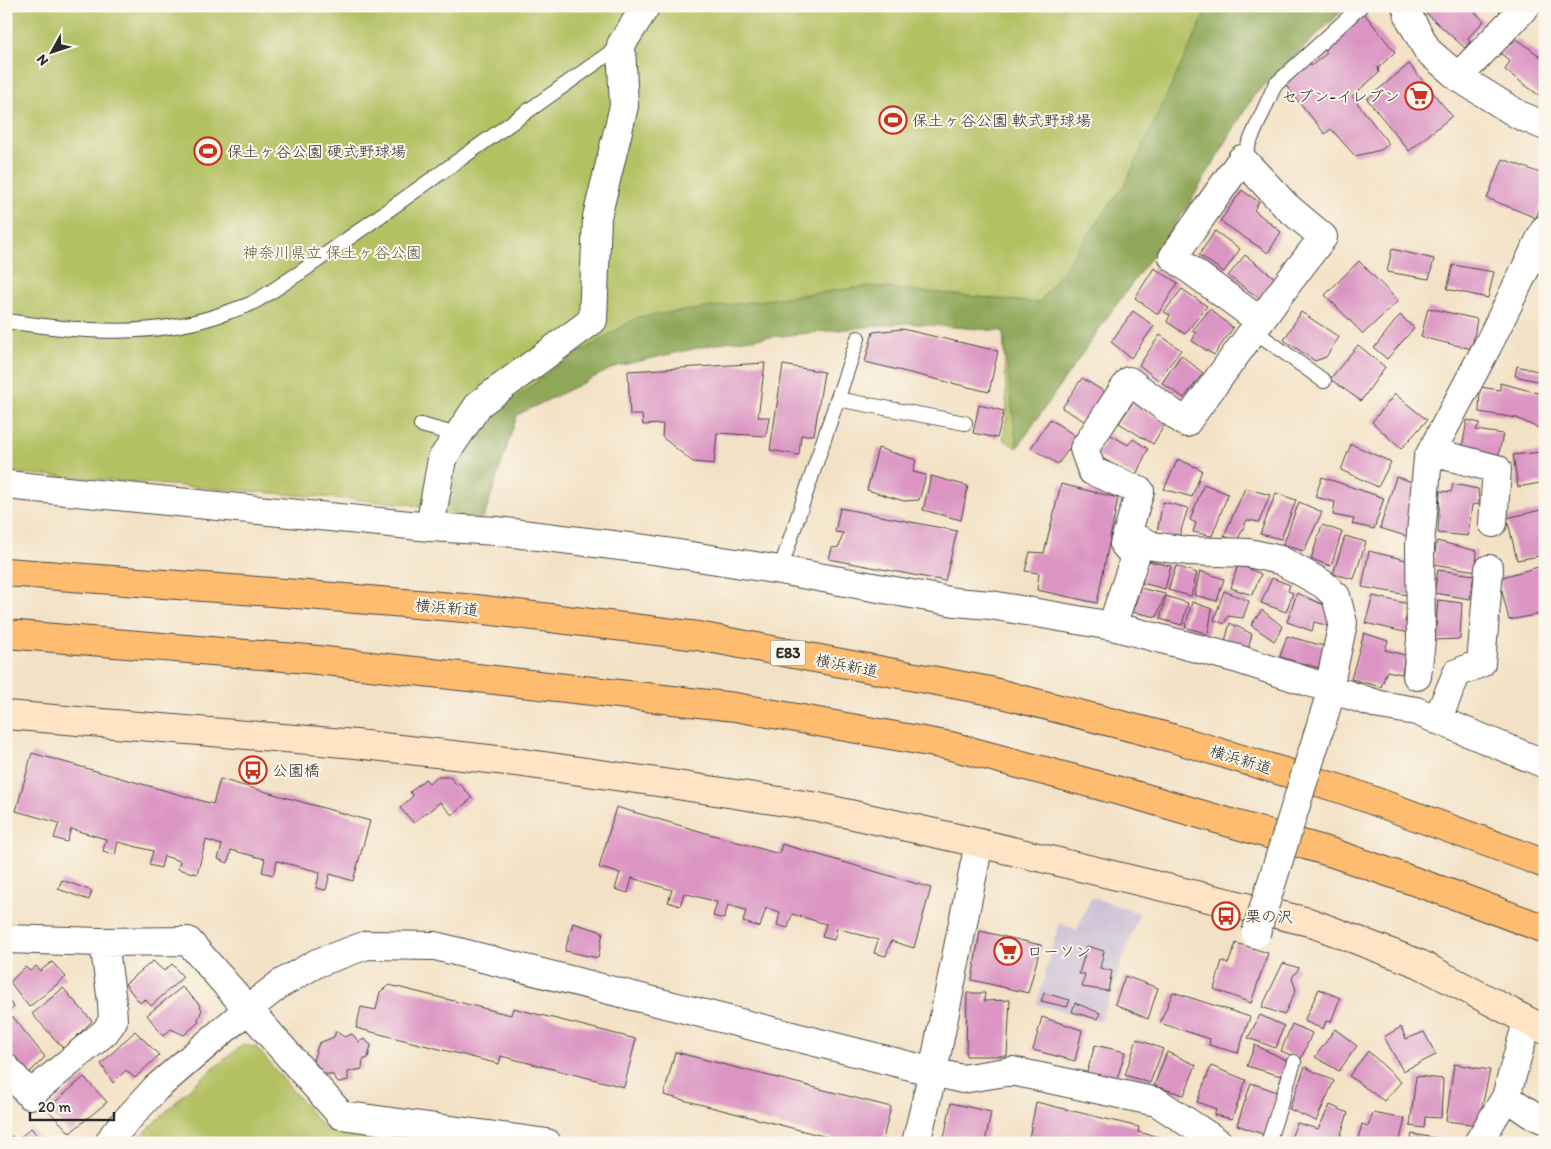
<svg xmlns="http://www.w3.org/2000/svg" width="1551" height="1149" font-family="Itim,'Klee One',sans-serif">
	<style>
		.industrial { fill: #cbbfd5 }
		.green { fill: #b4c163; stroke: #707647 }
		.forest { fill: #8fa759; stroke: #5d6942 }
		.building { fill: #db95c3 }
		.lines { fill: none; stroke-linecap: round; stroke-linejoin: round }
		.lane-casing { stroke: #494642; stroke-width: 16 }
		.street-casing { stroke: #494642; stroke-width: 30 }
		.secondary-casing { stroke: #494642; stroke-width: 30 }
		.highway-casing { stroke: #494642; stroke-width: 30 }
		.lane { stroke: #fff; stroke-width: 14 }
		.street { stroke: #fff; stroke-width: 28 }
		.secondary { stroke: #fee4c5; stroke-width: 28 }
		.highway { stroke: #fdbc6f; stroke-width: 28 }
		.street-bridge-casing { stroke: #494642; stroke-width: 30; stroke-linecap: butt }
		.street-bridge { stroke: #fff; stroke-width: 28 }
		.labels { text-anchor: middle; stroke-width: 4; stroke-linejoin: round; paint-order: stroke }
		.shield { fill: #fbf7ec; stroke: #696865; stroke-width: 1 }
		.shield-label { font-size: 15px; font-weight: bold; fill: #2b2b2b }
		.poi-label { font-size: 16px; fill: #2b2b2b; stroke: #fbf7ec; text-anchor: start }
		.park-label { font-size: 16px; fill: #54583c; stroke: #fbf7ec }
		.street-label { font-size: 16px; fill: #2b2b2b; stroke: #fbf7ec }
	</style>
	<rect width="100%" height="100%" fill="#fbf7ec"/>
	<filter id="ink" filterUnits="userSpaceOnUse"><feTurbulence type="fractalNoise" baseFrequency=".02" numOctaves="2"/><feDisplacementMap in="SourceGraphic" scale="10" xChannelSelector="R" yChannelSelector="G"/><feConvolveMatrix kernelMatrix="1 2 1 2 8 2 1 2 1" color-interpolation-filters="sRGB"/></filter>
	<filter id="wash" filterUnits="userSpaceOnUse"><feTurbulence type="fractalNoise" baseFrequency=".0096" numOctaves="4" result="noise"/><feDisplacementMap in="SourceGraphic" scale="20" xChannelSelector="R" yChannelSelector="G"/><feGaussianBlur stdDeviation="1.12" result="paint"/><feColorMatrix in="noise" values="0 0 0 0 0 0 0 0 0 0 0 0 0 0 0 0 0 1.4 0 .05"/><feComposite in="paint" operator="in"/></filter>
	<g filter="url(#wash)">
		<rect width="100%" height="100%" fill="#f3e1c5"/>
		<path class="industrial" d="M1091,897L1139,913L1101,1022L1037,1004L1059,923L1077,930Z"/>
		<path class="green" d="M6,6H1347L1254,95L1186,209L1106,319L1017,448L1003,439L1007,413L1003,331L888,321L724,342L617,366L517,415L484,517L464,521L410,504L6,472Z
			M242,1045L256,1047L324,1128L416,1143H134L189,1089Z"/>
		<path class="forest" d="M1209,6H1347L1254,95L1186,209L1106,319L1017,448L1003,331L905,323L724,342L617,366L517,415L484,517L464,521L447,506L476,430L555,367L638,317L868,286L1039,303L1126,182Z"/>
		<g id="blocks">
			<path class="building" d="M1422,6H1468L1484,21L1468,38L1470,42L1465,48L1426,13Z
				M1363,12L1395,52L1378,68L1379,73L1352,96L1389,144L1381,150L1355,156L1331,129L1325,134L1284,83L1308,62L1311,66L1327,53L1323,48Z
				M1517,39L1545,60V100L1505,70L1510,61L1500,53Z
				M1409,64L1452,116L1409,151L1367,99Z
				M1503,159L1545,175V195L1536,218L1487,198Z
				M1242,190L1259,202L1254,210L1281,232L1268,253L1220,221Z
				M1215,231L1240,249L1224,272L1199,255Z
				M1392,249L1434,259L1429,279L1387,272Z
				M1245,255L1275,278L1259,298L1228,276Z
				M1359,261L1398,301L1363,334L1325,295Z
				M1453,265L1494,272L1488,298L1447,289Z
				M1154,268L1178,283L1158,314L1135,298Z
				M1182,289L1207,306L1185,334L1167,322L1170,315L1164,312Z
				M1428,308L1477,319L1472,349L1421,337Z
				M1210,309L1233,328L1214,355L1192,341L1196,333L1192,331Z
				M1133,311L1154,326L1131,358L1111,342Z
				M1301,312L1339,337L1326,357L1315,361L1284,340Z
				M1400,315L1414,328L1387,359L1374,348Z
				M902,329L998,351L989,392L865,362L873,332Z
				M1160,335L1181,350L1158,380L1139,365Z
				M1358,345L1385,367L1361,401L1330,379Z
				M1181,355L1203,373L1184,398L1162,383Z
				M765,363L758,417H769L766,436L717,433L714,464L693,462L662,437L663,424L643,425L642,415H630L628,371Z
				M783,365L824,372L814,435H801L799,455L770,450Z
				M1517,366L1545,373V383L1515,376Z
				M1082,378L1105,392L1086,422L1062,408Z
				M1500,383L1542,394L1543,406H1545V429H1540L1517,418L1479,412L1480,387L1500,390Z
				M1395,394L1427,420L1401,449L1372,422Z
				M1133,402L1165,424L1153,444L1119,423Z
				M979,405L1004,411L997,438L973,433Z
				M1050,419L1077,437L1058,464L1031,448Z
				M1467,420L1480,423L1476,430L1503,434L1497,462L1461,454Z
				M1109,434L1128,445L1133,439L1148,449L1135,477L1097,455Z
				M1351,444L1391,462L1378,487L1341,470Z
				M878,448L916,460L913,472L926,475L919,500L904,501L867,490Z
				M1542,452L1545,470V482L1518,487L1513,455Z
				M1178,459L1202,470L1192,497L1164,489Z
				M931,476L968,486L961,520L923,510Z
				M1322,477L1384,498L1374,529L1352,524L1354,519L1333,515L1335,502L1315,497Z
				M1396,477L1419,484L1409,537L1380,528Z
				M1061,484L1118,498L1097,603L1037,590L1039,573L1025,571L1030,552L1044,553Z
				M1204,484L1228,494L1212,536L1193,532L1196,523L1190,520Z
				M1453,484L1478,489L1479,504L1472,505L1468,536L1438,533L1440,491L1451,492Z
				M1245,488L1270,495L1259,522L1247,520L1237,541L1224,536Z
				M1276,493L1296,500L1281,539L1260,534Z
				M1163,502L1188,508L1178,540L1157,532Z
				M1299,502L1322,512L1304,551L1283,545Z
				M840,508L957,531L945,581L829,559L832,548L839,547L843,533L835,532Z
				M1545,509V528H1542L1545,555L1517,560L1507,518Z
				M1322,525L1342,532L1331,566L1311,559Z
				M1345,536L1366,542L1354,579L1333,574Z
				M1437,541L1477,551L1476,571L1433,564Z
				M1369,551L1414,562L1408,595L1362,587Z
				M1148,561L1171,566L1165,589L1142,583Z
				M1238,564L1261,574L1252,595L1231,588Z
				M1545,565V613L1509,620L1499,578Z
				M1176,566L1197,573L1191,596L1168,590Z
				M1438,570L1474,575L1470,599L1434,593Z
				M1200,571L1224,579L1217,601L1194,595Z
				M1272,578L1290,585L1288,591L1293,593L1286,612L1261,603Z
				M1140,588L1165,594L1157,617L1133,612Z
				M1224,591L1249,601L1243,618L1228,616L1224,624L1214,620Z
				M1297,593L1333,609L1329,626L1314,622L1312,631L1287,622Z
				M1166,596L1188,603L1182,625L1160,619Z
				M1373,596L1409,604L1405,622L1410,623L1409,633L1365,623Z
				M1438,600L1462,603L1460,639L1435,640Z
				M1192,602L1212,609L1208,634L1185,627Z
				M1262,610L1283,627L1274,641L1251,625Z
				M1230,623L1252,634L1248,650L1224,645Z
				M1364,633L1388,641L1385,650L1405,655L1402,674L1387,671L1381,687L1351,679Z
				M1287,636L1331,648L1326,670L1280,657Z
				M32,753L213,804L220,779L370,821L353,881L330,874L326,890L316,888L320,872L277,861L273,875L262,872L265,859L231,850L228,863L218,859L222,845L206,840L197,874L178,869L180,861L164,856L161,868L149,865L153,851L118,842L115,855L103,851L106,839L71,829L67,842L54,838L59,823L16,811Z
				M436,777H450L457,785L459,783L472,798L452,815L440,802L427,813L426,812L414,823L400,808L413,796L410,792L425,779L429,783Z
				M616,807L779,854L782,844L931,888L914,948L891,941L886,956L874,953L878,940L837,928L834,940L822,937L826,924L792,914L788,928L777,925L780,912L766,908L760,927L743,922L746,910L728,905L724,919L713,916L717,902L684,893L680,906L668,902L672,890L632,878L628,893L615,889L620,873L599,868Z
				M62,880L92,891L89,900L58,889Z
				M573,923L603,932L598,958L565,951Z
				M980,931L1041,945L1028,993L972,980Z
				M1236,943L1268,953L1251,1003L1214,989L1222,961L1228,964Z
				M1087,946L1104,951L1100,968L1112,971L1108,991L1082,987L1085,974H1079Z
				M153,961L164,971L172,964L183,977L151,1006L145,999L140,1003L125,984Z
				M52,962L66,977L29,1007L10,982L25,967L30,971L36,966L40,971Z
				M1283,963L1299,968L1292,978L1296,990L1284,1015L1262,1007Z
				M1125,976L1158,988L1148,1019L1115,1004Z
				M389,985L511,1015L513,1008L636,1039L624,1087L501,1056L499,1064L356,1028L361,1007L376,1010L380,992Z
				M182,987L199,1004L202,1010L198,1019L199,1022L184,1035L171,1029L163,1036L147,1015Z
				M63,988L92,1021L64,1049L32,1014Z
				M1319,989L1340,998L1331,1022L1326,1021L1323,1029L1304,1021Z
				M1173,992L1250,1017L1238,1053L1209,1045L1210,1039L1160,1023Z
				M967,993H985L984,1001L1010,1000L1007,1056H966Z
				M1044,993L1070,1000L1067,1007L1041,1001Z
				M6,997L14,1007L6,1015Z
				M1075,1003L1100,1013L1097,1019L1072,1012Z
				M1260,1015L1284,1026L1276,1048L1248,1038Z
				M13,1017L45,1057L27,1075L6,1053V1024Z
				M1042,1017L1082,1030L1075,1061L1033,1050Z
				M1292,1024L1312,1033L1301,1059L1281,1051Z
				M1401,1027L1406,1039L1424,1032L1436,1055L1403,1071L1384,1037Z
				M1335,1029L1357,1046L1339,1071L1315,1057Z
				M135,1031L159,1055L135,1078L126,1070L113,1083L101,1064Z
				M336,1031L344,1037L352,1034L359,1042L364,1039L371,1045L368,1058L363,1060L362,1069L348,1072V1080L338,1083L333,1075L324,1074L313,1060L319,1043L334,1037Z
				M1137,1039L1163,1049L1150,1083L1125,1075Z
				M1095,1045L1125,1052L1117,1080L1085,1079Z
				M1255,1045L1288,1061L1281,1076L1247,1066Z
				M1368,1051L1401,1082L1384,1101L1349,1076Z
				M675,1052L891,1107L882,1143H850L664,1095Z
				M1167,1052L1196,1065L1184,1095L1154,1086Z
				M1454,1064L1490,1070L1478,1125L1446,1121Z
				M1211,1066L1246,1080L1232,1119L1214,1115L1216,1109L1197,1102Z
				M1305,1067L1334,1081L1316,1121L1289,1109Z
				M1416,1076L1443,1079L1441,1118L1425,1117L1424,1128L1410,1126Z
				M84,1077L107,1102L70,1133L47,1109Z
				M1251,1083L1277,1092L1265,1135L1237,1125Z
				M1036,1102L1139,1127L1138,1132L1163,1138L1164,1143H1028Z
				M951,1103L991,1112L985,1143H943Z
				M1330,1105L1348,1113L1338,1143H1289L1297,1123L1318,1129Z
				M1373,1113L1405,1119L1399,1143H1357L1362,1124L1368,1126Z
				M31,1128L44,1143H6V1140L12,1136L16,1141Z
				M1412,1134L1454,1141V1143H1410Z"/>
		</g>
	</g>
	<g filter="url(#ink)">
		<use href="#blocks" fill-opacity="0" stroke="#494642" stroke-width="1"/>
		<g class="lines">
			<g class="lane-casing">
				<path id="lane" d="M1242,159L1275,85L1361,6
					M6,321C80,332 156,339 228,312C236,309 245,307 252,303C269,294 285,282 301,272L621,45
					M1253,330L1324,381
					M837,399L965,423
					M421,425L458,435
					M780,570L858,338
					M1268,1143L1294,1062"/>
			</g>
			<g class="street-casing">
				<path id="street" d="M1406,6L1410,19L1428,51L1458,77L1519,115L1545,126
					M1458,77L1526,6
					M1432,452L1497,469L1493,523
					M6,485L430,527L497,531L653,550L780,570L955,602L991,605L1112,626L1238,659L1380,705L1416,711L1545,764
					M430,527L442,459L479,404L593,320L597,217L624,106L621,45L646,6
					M1127,534L1153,546L1188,551L1249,553L1280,560L1323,584L1336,596L1343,623L1329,688
					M1112,626L1135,557L1124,544L1140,491L1092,471L1084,449L1129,381L1186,423L1288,283L1323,237L1286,206L1242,159L1173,257L1260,321
					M1417,676L1421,640L1420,544L1428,458L1487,347L1545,229
					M1437,720L1457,673L1481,663L1489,569
					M6,939L100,942L188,941L341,1115L547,1143
					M6,1068L30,1095L105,1032L113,1021L112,1002L104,942
					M1506,1097L1531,1114L1545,1120
					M109,1143L115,1133L156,1088L248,1009L280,984L317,963L367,945L435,946L962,1079L1012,1071L1157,1102L1219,1143
					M916,1143L933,1072L979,843
					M1478,1143L1506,1097L1527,1022"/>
			</g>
			<g class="secondary-casing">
				<path id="secondary" d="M6,715L356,744L516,762L664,783L818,807L979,843L1309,922L1420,964L1545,1030"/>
			</g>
			<g class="highway-casing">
				<path id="highway" d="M6,572L284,593L476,609L698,636L990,691L1172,738L1344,790L1527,857L1545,864
					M6,634L308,659L735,707L951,746L1142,797L1333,853L1454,895L1545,929"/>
			</g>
			<use href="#lane" class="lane"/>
			<use href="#street" class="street"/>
			<use href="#secondary" class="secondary"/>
			<use href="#highway" class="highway"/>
			<g class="street-bridge-casing">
				<path id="street-bridge" d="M1256,933L1328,702"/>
			</g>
			<use href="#street-bridge" class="street-bridge"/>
		</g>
	</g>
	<defs>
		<g id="supermarket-ring" transform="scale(1.4375)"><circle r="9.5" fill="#fbf7ec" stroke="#c8321e" stroke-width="1.5"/><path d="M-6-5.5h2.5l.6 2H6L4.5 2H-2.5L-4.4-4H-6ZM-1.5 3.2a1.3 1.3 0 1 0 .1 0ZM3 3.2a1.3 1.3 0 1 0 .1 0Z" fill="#c8321e"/></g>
		<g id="stadium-ring" transform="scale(1.4375)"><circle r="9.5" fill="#fbf7ec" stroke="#c8321e" stroke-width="1.5"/><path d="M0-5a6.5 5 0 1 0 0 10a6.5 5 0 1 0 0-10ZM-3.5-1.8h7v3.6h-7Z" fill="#c8321e"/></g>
		<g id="bus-ring" transform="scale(1.4375)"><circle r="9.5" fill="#fbf7ec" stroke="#c8321e" stroke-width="1.5"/><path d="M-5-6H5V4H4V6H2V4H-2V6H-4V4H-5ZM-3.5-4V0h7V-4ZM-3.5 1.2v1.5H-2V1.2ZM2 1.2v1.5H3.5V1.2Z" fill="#c8321e"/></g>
	</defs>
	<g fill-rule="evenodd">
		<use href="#supermarket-ring" x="1419" y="96"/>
		<use href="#stadium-ring" x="893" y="120"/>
		<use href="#stadium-ring" x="208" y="151"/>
		<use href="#bus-ring" x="253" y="770"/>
		<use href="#bus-ring" x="1226" y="916"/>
		<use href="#supermarket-ring" x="1008" y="951"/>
	</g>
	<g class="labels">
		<rect class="shield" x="770.5" y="640.5" width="35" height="25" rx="4"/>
		<g class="shield-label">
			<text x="788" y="658">E83</text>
		</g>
		<g class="poi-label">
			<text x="1400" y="102" text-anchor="end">セブン-イレブン</text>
			<text x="912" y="126">保土ヶ谷公園 軟式野球場</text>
			<text x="227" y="157">保土ヶ谷公園 硬式野球場</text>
			<text x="272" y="776">公園橋</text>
			<text x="1245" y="922">栗の沢</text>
			<text x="1027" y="957">ローソン</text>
		</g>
		<g class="park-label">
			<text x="332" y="258">神奈川県立 保土ヶ谷公園</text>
		</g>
		<g class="street-label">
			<text transform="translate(447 607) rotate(5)" y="6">横浜新道</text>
			<text transform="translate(847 665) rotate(11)" y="6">横浜新道</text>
			<text transform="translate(1241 759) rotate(17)" y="6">横浜新道</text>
		</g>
	</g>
	<rect width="1551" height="1149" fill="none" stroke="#fbf7ec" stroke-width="25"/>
	<g transform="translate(52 52) rotate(230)" stroke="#fbf7ec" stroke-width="4" paint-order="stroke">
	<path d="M0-4L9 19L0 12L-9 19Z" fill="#2b2b2b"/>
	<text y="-8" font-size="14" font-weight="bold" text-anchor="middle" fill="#2b2b2b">N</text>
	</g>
	<path d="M30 1112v8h84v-8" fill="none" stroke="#2b2b2b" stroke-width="2.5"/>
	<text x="38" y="1112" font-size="15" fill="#2b2b2b" stroke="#fbf7ec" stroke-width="4" paint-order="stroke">20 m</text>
</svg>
